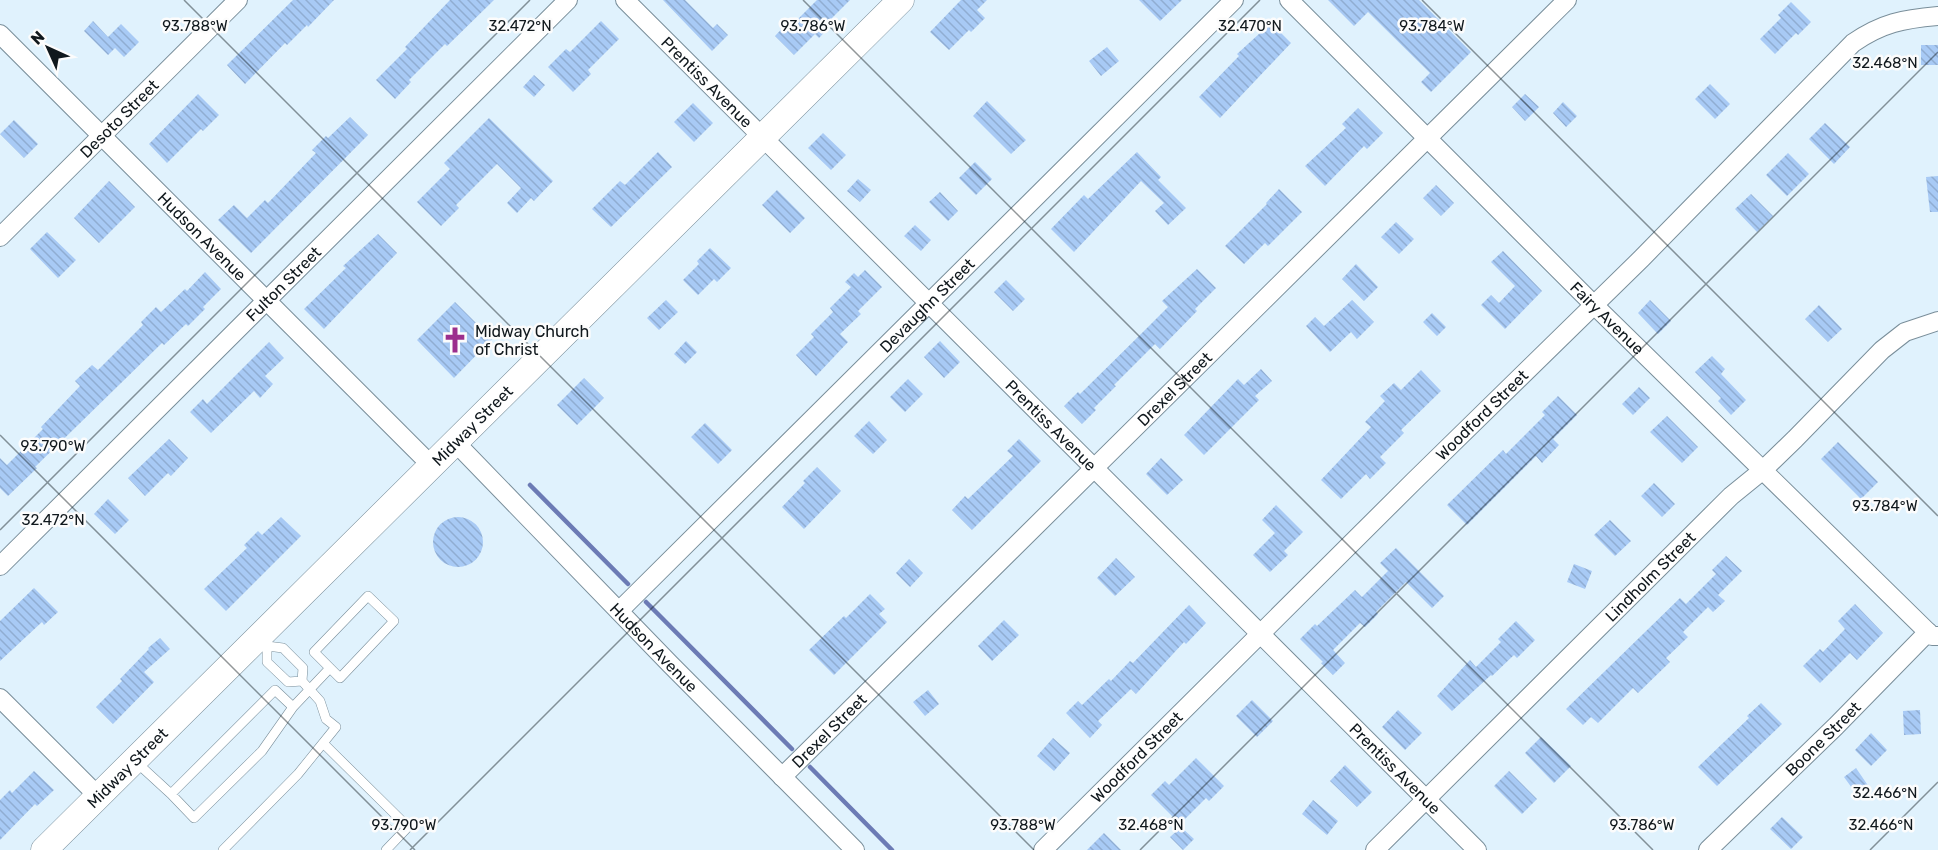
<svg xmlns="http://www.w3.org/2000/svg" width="1938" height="850" font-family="Rubik,sans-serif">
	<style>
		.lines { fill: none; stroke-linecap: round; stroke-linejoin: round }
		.stream { stroke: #6c7bb5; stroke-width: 4.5 }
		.building { fill: url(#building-back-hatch) }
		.lane-casing { stroke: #798e9a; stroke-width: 10 }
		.street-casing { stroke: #798e9a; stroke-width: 20 }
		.secondary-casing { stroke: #798e9a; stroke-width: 27 }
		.lane { stroke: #fff; stroke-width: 9 }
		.street { stroke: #fff; stroke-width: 18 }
		.secondary { stroke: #fff; stroke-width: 26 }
		.ticks { fill: none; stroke: #10181d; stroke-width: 1.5; stroke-opacity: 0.45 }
		.labels { text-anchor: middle; stroke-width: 5; stroke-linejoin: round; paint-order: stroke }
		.street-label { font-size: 16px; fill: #10181d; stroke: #fcfcfc }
		.poi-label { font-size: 16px; fill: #10181d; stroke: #fcfcfc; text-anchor: start }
		.ticks-label { font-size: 15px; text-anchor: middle; fill: #10181d; stroke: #fcfcfc; stroke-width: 5; stroke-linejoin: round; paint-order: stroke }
	</style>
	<defs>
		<pattern id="building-back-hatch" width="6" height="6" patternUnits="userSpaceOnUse" patternTransform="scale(1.5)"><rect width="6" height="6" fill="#a8caf5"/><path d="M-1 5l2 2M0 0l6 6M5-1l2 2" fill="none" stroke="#90add2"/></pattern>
	</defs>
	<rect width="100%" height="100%" fill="#e0f2fd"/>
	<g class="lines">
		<path class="stream" d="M530,485L628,584
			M646,602L792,749
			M810,767L892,850"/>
	</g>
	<path class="building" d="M293,0H334L308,27L307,25L287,45L285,43L245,84L227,65Z
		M450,0H494L447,46L445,44L409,80L411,82L395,99L376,80L407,49L405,47Z
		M663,0H685L713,28L717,24L728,35L712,51Z
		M817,0H850L830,20L833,23L819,38L815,34L794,55L775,36L789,21L792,25Z
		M961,0H987L977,10L985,18L971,32L969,30L949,50L930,32Z
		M1139,0H1182L1160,21Z
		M1328,0H1419L1471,52L1431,92L1421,82L1430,73L1368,12L1354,26Z
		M1791,2L1811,22L1798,35L1796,33L1775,54L1760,39L1781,18L1778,15Z
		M93,21L108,37L121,24L139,42L124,57L115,48L108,55L84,31Z
		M601,21L619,39L588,70L591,74L573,92L548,67L566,49L570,52Z
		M1271,23L1291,43L1220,118L1199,97L1239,56L1237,54Z
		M1921,45H1938V65H1921Z
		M1107,47L1119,61L1101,76L1089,61Z
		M534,75L545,85L534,97L523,87Z
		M1710,84L1730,104L1715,119L1695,99Z
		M198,94L219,115L203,131L201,129L167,163L149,144Z
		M1525,94L1539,107L1525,121L1512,107Z
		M987,101L1026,140L1011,154L973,116Z
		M1563,102L1577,116L1566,127L1553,113Z
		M693,103L713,123L694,142L674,122Z
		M1358,108L1383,133L1367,149L1364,146L1325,186L1305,166L1346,128L1342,124Z
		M350,117L368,135L251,253L218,220L234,205L247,218L265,200L268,203L316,153L312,150L326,136L328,138Z
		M489,118L553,181L534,201L531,198L517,213L507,203L521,188L497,164L456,205L459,208L441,226L417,202L450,169L444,163Z
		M14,120L38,144L24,158L0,134Z
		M1825,123L1850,147L1834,164L1809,139Z
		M823,133L846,155L831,170L808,148Z
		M658,152L672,167L611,227L592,209L620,181L625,185Z
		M1137,152L1161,177L1158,180L1186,208L1168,225L1155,211L1164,203L1141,181L1074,252L1051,229L1084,195L1088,199Z
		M1788,153L1809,174L1787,196L1766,175Z
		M975,162L992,179L976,195L959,178Z
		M1938,176V212H1930L1926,177Z
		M858,179L871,190L860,202L847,191Z
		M109,181L135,207L99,243L74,218Z
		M1436,185L1454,203L1441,216L1423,198Z
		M1279,189L1302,212L1268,246L1265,243L1244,264L1225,246L1267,204L1266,203Z
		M777,190L805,218L790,233L762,205Z
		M940,192L958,211L948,221L929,202Z
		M1751,194L1773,216L1757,232L1735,209Z
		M1396,222L1414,239L1399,254L1381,237Z
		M915,225L931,240L921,251L904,236Z
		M47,232L76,260L58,278L30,249Z
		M378,234L397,253L324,329L304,309L346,268L343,266Z
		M710,248L731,268L717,282L714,279L698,295L683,280L699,264L697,261Z
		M1503,251L1542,291L1505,329L1481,305L1491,295L1499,303L1515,286L1491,262Z
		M1356,264L1378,287L1364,301L1342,279Z
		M1197,269L1216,288L1195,309L1197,311L1160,349L1155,344L1114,385L1116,386L1094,408L1096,410L1082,424L1064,406L1078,392L1080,394L1143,332L1168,307L1162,301Z
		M865,270L882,287L858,311L861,314L840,334L848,342L816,376L796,355L814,337L811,334L833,312L830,308L851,287L845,282L854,273L858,277Z
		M205,272L221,289L203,307L205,309L188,326L186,324L164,345L162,343L35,467L37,468L8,496L0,488V458L7,465L43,429L41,427L80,386L75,381L92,365L98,370L143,325L141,322L156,307L161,312L185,289L187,291Z
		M1006,280L1025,299L1013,311L994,292Z
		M666,300L678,312L659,330L647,318Z
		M1352,300L1374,322L1357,339L1351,332L1330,352L1306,326L1315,317L1324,326Z
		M1650,300L1671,321L1658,334L1638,313Z
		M455,302L492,339L454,378L417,340Z
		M1819,305L1842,329L1828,342L1805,319Z
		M1432,313L1446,327L1437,336L1423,322Z
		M686,341L697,352L685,364L674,354Z
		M940,341L960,362L944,378L924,357Z
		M269,342L284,358L265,376L273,384L260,398L254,391L211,433L190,412L203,399L207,404Z
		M1712,356L1725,369L1721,374L1746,400L1731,415L1718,401L1721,398L1695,372Z
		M1261,369L1272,381L1255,396L1259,400L1204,455L1184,435L1238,379L1244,385Z
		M1421,370L1441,391L1401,430L1404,433L1380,457L1386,463L1370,479L1366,474L1341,499L1321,480L1371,427L1365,422L1385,401L1380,396L1394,383L1401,390Z
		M584,378L604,398L577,425L557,405Z
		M908,379L923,394L905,412L890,397Z
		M1639,387L1650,398L1633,415L1622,404Z
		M1558,396L1577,415L1553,439L1559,445L1542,463L1536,456L1467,525L1447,505L1503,450L1506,454L1545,415L1542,412Z
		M1667,416L1698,447L1682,463L1650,432Z
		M869,421L887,440L873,454L854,436Z
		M705,423L732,450L718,464L691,437Z
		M169,439L188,458L171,476L168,473L145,496L128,478Z
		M1019,439L1041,461L972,530L952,510L965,496L968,499L1013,456L1007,451Z
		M1838,442L1878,482L1861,499L1821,459Z
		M1161,458L1183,480L1167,495L1146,474Z
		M817,467L841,491L804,529L782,507L805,483L803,481Z
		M1654,483L1675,504L1662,517L1641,496Z
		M108,499L129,520L115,534L94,514Z
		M1276,505L1303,532L1284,551L1288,555L1270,572L1253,555L1275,533L1262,520Z
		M433 542a25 25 0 1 1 50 0a25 25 0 1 1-50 0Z
		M281,517L301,536L226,611L204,589L247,548L244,545L258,531L262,535Z
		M1610,520L1631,541L1615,556L1594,535Z
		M1396,548L1444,596L1432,608L1406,582L1376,612L1378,614L1365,627L1360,623L1333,650L1345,663L1333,675L1321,663L1323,662L1300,639L1315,624L1317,626L1355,590L1362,597L1388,571L1380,563Z
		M1726,556L1742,571L1718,595L1725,601L1713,612L1708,607L1683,632L1688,637L1666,658L1670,662L1638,693L1633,688L1598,723L1591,717L1583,725L1566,709L1680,598L1686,604L1716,574L1712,570Z
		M1116,558L1135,577L1115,596L1097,578Z
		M909,559L923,573L910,587L896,573Z
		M1574,564L1592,571L1585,589L1567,582Z
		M34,588L58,612L44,625L42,622L0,661V621Z
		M870,594L885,609L879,614L887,622L834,675L809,650L844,616L846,618Z
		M1855,604L1883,633L1857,660L1850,653L1820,683L1803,666L1820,649L1823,652L1845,629L1838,621Z
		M1189,605L1206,623L1186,644L1184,642L1136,694L1131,689L1098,721L1102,725L1090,738L1066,713L1078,701L1082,705L1109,679L1111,681L1130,661L1133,663Z
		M1004,620L1019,635L992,661L978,646Z
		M1516,621L1535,640L1517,658L1514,655L1492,676L1491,675L1452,711L1437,696L1470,660L1476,667L1501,642L1498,639Z
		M160,638L170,649L144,672L154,682L113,724L96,707L122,681L120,679L149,649L148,648Z
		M928,690L939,704L925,716L913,702Z
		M1252,700L1273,721L1257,737L1236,716Z
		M1761,703L1782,724L1717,786L1698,767L1749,718L1747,716Z
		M1398,710L1422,733L1405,750L1382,727Z
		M1920,710L1921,734L1904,735L1903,711Z
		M1871,733L1887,750L1871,766L1855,750Z
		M1541,737L1571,766L1554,783L1525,753Z
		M1053,738L1070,753L1054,771L1037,756Z
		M1196,758L1224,786L1209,801L1206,798L1180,824L1151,795L1165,781L1169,785Z
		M1345,765L1372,792L1357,807L1330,781Z
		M1856,768L1869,787L1857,795L1844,777Z
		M34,771L54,790L37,806L35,804L0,840V800L10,790L12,793Z
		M1509,771L1537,799L1522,814L1494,786Z
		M1313,800L1338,821L1327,835L1302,814Z
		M1782,817L1803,837L1791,849L1770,829Z
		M1181,827L1194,839L1183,850L1170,837Z
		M1104,833L1121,850H1087Z"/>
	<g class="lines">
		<g class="lane-casing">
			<path id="lane" d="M368,596L394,621L340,678L314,652Z
				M263,642L267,646V662L288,682L302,681
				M293,707L275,690L171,794L194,818L262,751L293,707L330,668
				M323,743L408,827L386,850
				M135,761L171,794
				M223,850L298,774L336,727L326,719L320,701L302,681L303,668L283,648L267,646"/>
		</g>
		<g class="street-casing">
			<g id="street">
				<path id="s1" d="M625,0L1477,850"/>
				<path id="s2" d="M1289,0L1594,305L1932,636H1938"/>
				<path id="s3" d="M0,34L431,465"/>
				<path id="s4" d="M0,237L238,0"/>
				<path id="s5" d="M455,442L670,664L855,850"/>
				<path id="s6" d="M0,566L568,0"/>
				<path id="s7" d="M619,611L1234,0"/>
				<path d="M0,698L98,796"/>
				<path id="s8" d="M782,777L1567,0"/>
				<path id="s9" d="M1043,850L1414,481L1642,258L1853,43C1882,23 1903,19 1938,16"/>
				<path id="s10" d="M1375,850L1731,496L1763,470L1795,439L1882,350L1905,332L1938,321"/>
				<path id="s11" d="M1708,850L1836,726L1928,632"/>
			</g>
		</g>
		<g class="secondary-casing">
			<g id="secondary">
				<path id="s12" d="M44,850L901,0"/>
			</g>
		</g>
		<use href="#lane" class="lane"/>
		<use href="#street" class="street"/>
		<use href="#secondary" class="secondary"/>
	</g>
	<path class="ticks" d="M184,0L1034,850M803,0L1653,850M1422,0L1938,516M0,435L415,850M0,530L530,0M410,850L1260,0M1140,850L1938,52M1870,850L1938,782"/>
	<defs>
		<g id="church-bare" transform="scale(2.07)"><path d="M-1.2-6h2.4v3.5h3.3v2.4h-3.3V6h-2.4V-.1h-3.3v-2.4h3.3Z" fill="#9c2e8d" stroke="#fcfcfc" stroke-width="2.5" paint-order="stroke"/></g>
	</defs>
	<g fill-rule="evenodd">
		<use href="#church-bare" x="455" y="340"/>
	</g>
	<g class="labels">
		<g class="street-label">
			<text dy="6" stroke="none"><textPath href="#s1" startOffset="116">Prentiss Avenue</textPath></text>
			<text dy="6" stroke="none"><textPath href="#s4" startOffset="168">Desoto Street</textPath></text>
			<text dy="6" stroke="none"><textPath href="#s3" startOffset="286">Hudson Avenue</textPath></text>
			<text dy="6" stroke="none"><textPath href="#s6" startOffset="400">Fulton Street</textPath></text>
			<text dy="6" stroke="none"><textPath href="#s7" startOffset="434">Devaughn Street</textPath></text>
			<text dy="6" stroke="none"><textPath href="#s2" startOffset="450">Fairy Avenue</textPath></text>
			<text dy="6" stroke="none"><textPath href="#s8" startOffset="552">Drexel Street</textPath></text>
			<text dy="6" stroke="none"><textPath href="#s9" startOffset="618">Woodford Street</textPath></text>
			<text dy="6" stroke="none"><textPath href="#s12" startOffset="603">Midway Street</textPath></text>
			<text dy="6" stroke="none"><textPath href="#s1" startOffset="602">Prentiss Avenue</textPath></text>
			<text dy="6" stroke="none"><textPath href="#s10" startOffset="388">Lindholm Street</textPath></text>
			<text dy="6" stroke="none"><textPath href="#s5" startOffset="286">Hudson Avenue</textPath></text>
			<text dy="6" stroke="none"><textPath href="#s8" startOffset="66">Drexel Street</textPath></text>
			<text dy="6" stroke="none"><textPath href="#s11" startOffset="160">Boone Street</textPath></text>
			<text dy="6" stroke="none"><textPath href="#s9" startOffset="132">Woodford Street</textPath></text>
			<text dy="6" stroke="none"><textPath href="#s12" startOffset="117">Midway Street</textPath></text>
			<text dy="6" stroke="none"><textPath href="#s1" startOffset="1088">Prentiss Avenue</textPath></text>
		</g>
		<g class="poi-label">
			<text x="475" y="337">Midway Church<tspan x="475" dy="18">of Christ</tspan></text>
		</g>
	</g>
	<g class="ticks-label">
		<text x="195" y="31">93.788°W</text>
		<text x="520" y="31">32.472°N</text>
		<text x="813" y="31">93.786°W</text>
		<text x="1250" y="31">32.470°N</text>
		<text x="1432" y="31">93.784°W</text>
		<text x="1885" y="68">32.468°N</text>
		<text x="53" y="451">93.790°W</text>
		<text x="1885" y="511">93.784°W</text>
		<text x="53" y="525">32.472°N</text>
		<text x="1885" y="798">32.466°N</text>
		<text x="1881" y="830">32.466°N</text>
		<text x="404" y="830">93.790°W</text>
		<text x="1023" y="830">93.788°W</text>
		<text x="1151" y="830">32.468°N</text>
		<text x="1642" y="830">93.786°W</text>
	</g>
	<g transform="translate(48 48) rotate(315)" stroke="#fcfcfc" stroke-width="4.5" paint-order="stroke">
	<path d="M0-4.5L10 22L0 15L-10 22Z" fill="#10181d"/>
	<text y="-9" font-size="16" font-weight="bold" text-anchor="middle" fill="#10181d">N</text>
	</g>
</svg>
